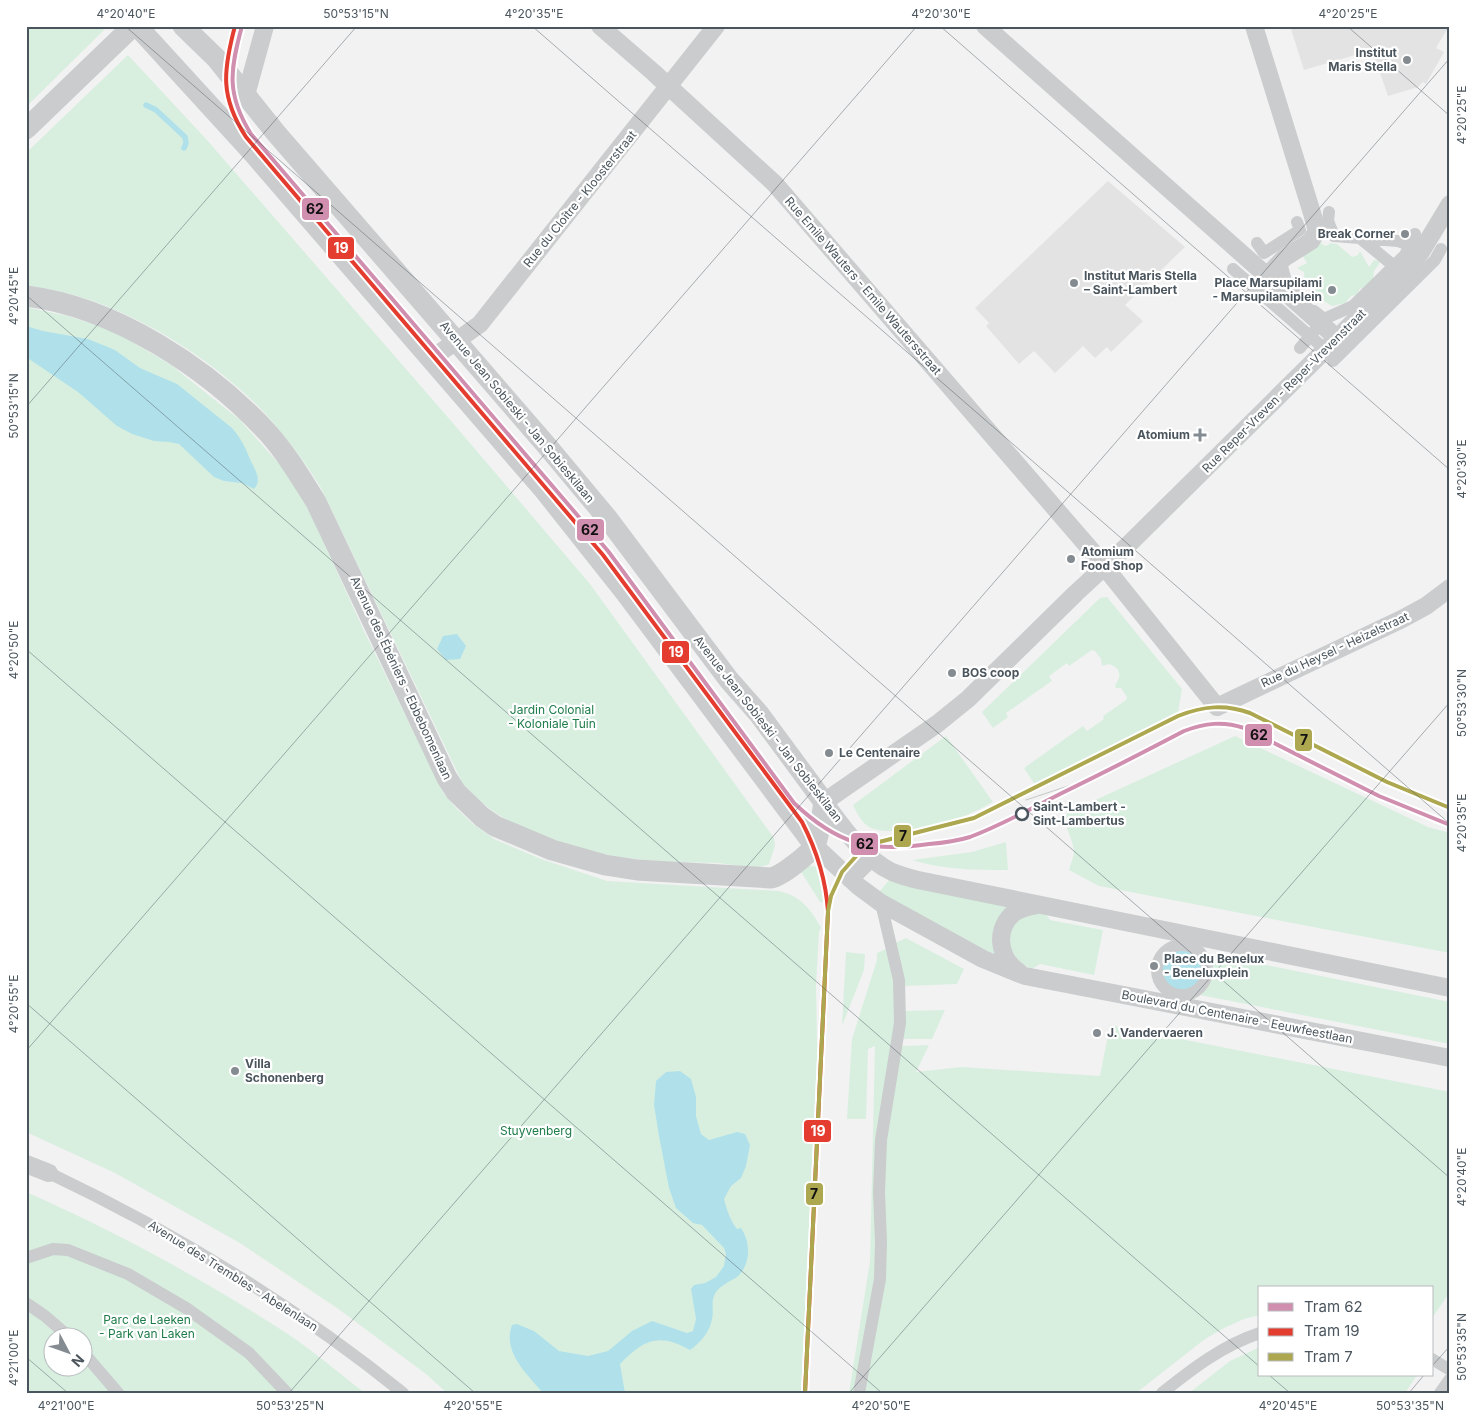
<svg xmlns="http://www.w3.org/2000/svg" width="1476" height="1419" font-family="Inter,sans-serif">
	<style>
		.education { fill: #e4e3e3 }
		.green { fill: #d8efe0; fill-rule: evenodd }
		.water { fill: #b0e1ea }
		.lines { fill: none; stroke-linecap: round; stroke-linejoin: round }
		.stream { stroke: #b0e1ea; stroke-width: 5.5 }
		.pedestrian { stroke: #cacccd; stroke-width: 12 }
		.minor { stroke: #cacccd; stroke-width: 18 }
		.tertiary { stroke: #cacccd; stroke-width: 21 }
		.tram { stroke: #c6c8c8; stroke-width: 1 }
		.tram-1-casing { stroke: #fff; stroke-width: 8 }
		.tram-2-casing { stroke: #fff; stroke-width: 8 }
		.tram-3-casing { stroke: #fff; stroke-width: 8 }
		.tram-1 { stroke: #d08faf; stroke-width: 4 }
		.tram-2 { stroke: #e43c2e; stroke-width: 4 }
		.tram-3 { stroke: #ada850; stroke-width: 4 }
		.ticks { fill: none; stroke: #4a555d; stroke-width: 1; stroke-opacity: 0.45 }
		.poi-dot { fill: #858c91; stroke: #fff; stroke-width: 2 }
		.stop-dot { fill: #fff; stroke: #4a555d; stroke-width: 2.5 }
		.labels { text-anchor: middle; stroke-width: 4.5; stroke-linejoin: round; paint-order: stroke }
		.poi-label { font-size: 12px; font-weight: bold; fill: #4a555d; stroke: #fff; text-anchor: start }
		.street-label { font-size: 12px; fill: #4a555d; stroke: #fff }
		.park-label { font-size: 12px; fill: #1d7c48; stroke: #fff }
		.stop-label { font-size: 12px; font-weight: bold; fill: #4a555d; stroke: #fff; text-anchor: start }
		.line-badge { stroke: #fff; stroke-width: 2 }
		.badge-label { font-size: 14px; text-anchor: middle; font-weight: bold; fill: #fff }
		.pale-badge-label { font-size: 14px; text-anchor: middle; font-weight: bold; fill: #111 }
		.neatline { fill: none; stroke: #4a555d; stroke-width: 2 }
		.ticks-label { font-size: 12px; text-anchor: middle; fill: #4a555d }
	</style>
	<rect width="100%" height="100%" fill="#f2f2f2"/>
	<path class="education" d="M1290,26H1449L1436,48L1444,52L1426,84L1423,82L1418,87L1388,96L1372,50L1304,70Z
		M1108,181L1185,247L1125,305L1143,321L1111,352L1107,347L1095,358L1083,346L1055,373L1034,351L1019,364L986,326L989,323L975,308Z"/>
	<path class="green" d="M26,26H101L104,30L26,107Z
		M128,55L207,140L452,422L590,584L774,838L775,846L769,864C758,871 731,864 717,863C689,862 661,862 634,859C595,855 538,838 504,818C488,809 476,797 463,784L321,488C304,460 283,433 261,409C204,351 109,293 26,286V153Z
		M1318,242L1326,246L1331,243L1337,244L1352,257L1358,255L1360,251L1369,267L1374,260L1379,261V264L1374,271L1373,279L1366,287L1360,289L1356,295L1351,296L1345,303L1332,306L1316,296L1312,290L1305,285L1304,272L1297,268L1307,263L1302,255Z
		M26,307L68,316L114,331L171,365L240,420L280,465L297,488L312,517L364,631L444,794L456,808L473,824L494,839L541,859L607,881L778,891C800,895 811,909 821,928L819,931L816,985L817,1043H821L804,1393H447L426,1374L337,1308L240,1243L115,1173L26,1132Z
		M1107,597L1182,689L1178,713L1035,785L1024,768L1083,726L1087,731L1104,719L1103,716L1126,700L1127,697L1121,688H1116L1115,685C1122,676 1121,668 1109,664L1102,666L1101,659L1095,651L1092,650L1069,666L1067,663L1049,676L1052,681L1006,713L1008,717L993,728L982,712L1100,598Z
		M946,736L993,802C984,807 974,812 965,816C945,824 889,838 869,827C861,822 857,813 853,805Z
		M1235,736L1428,827L1450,833V953L1099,886L1069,870C1070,865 1073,859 1074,853C1074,839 1062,825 1067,813Z
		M1006,842L1008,870C975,870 944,870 912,860L972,852Z
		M809,866C830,865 828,888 829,903L820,902L800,870Z
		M891,878L1010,905L996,954L994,955L879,892Z
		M1033,911H1044L1050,920L1103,930L1094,975L1040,964L1032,969C1013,961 1001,939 1016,921C1020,917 1028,914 1033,911Z
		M906,938L964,969L957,984L904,986L893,944Z
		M886,949L894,984L896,1006L877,1264L854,1393H849L870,1261L875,1046L868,1049L866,1119H847L852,1039L877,960V953Z
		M846,952L865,954L864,970L842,1026Z
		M1206,953L1450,1002V1044L1200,995L1211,980H1214L1215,972L1213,971Z
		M945,1010L932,1039H903L905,1011Z
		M1110,1025L1450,1092V1292L1432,1318V1288H1260V1315L1244,1319L1224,1328L1205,1339L1136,1393H863L881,1297L884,1146L902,1046L929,1045L916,1072L961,1067L1100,1076Z
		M26,1192C113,1230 197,1276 277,1327C308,1346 336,1371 365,1393H26ZM52,1336H82V1366H52Z
		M1260,1347V1375H1417L1405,1393H1189L1230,1361Z"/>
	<path class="water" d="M26,326L43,331L88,339L115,350L140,368L177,384L232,428C241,438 245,447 250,459C254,469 263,479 254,489L242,483L224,481L214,477L179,444L169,442L154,441L132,434L117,426L78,392L26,357Z
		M457,634L466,646L460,659L446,660L437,649L443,636Z
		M1161 970a21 21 0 1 1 42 0a21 21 0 1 1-42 0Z
		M680,1071L691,1079L696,1097V1116L701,1134L709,1140L737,1132L745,1134L750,1145L746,1166L741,1178L731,1186L724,1199C727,1210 730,1220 737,1229L741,1228C751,1242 751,1265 737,1277C729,1282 717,1287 714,1296C711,1303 714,1312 712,1319C710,1332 700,1343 690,1350C659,1332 643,1340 620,1364L625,1393H543C527,1374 502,1352 512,1325L517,1324L534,1331L559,1351L588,1356L608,1351L632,1331L652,1321L687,1333L693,1331L696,1319L691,1289L694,1285L705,1283L716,1277L724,1266L726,1254L724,1248L702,1225L693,1223L676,1208L669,1188L659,1136L654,1105L656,1081L666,1072Z"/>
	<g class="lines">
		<path class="stream" d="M146,105L156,110L185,137L186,143L184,148"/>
		<path class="pedestrian" d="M1329,212L1328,221L1334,236L1398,241L1416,248
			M1360,238L1394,266
			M1257,243L1264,253L1300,230L1297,222
			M1233,269L1319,344
			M1283,270L1287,285L1296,294
			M1314,311L1324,319L1353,306L1405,255L1415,234
			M1300,348L1316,329
			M1333,361L1435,260L1441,249
			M1157 970a25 25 0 1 1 50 0a25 25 0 1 1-50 0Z
			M49,1173C175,1233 294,1305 403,1393
			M26,1258L53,1249L68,1250L128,1274L186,1308L249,1353L287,1393
			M26,1303L45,1316L68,1336
			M82,1351L118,1393
			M1432,1359L1450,1370
			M859,1393L880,1279L881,1242L879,1192L881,1140L900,1023L899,980L881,903
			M1162,1393C1192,1369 1223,1345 1260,1333
			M1440,1393L1450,1379"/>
		<path class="minor" d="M600,26L653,72L775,184L1091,550L1217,707L1402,619L1426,606L1450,588
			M985,26L1337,338
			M1254,26L1312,213L1317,231L1311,241L1284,258L1267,276
			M246,95L265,26
			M1450,204L1421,252L1408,268L1128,545L1076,593L968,699L937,724L824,802C843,827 863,858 892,872C900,875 909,878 918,880L1450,988
			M431,359L480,324L716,26
			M814,845L858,886L881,903L983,959L1025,976L1450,1058
			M850,879L872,857
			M1019,972C998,958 994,928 1015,912C1022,908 1030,906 1037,905
			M26,1164L49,1173"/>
		<path class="tertiary" d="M137,26L253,153L545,491L625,592L814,845
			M26,129L133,26
			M26,296C115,307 208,368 268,433C286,453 301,478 316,502L447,778L456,792L482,817L495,826L552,850L605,865L637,870L771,878C782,876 809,854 815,845C820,834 822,814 824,802L759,714L729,680L608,519L547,446L276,133L216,58L183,26"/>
		<path class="tram" d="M1026,800L1095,777"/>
		<g class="tram-1-casing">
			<path id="tram-1" d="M242,26C230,70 226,94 251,134L608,551L794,803C837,844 870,853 929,844C942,843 957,841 970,837C1002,825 1032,808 1062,793C1103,773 1144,752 1184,731C1205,723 1223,721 1244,728L1379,796L1450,825"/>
		</g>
		<g class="tram-2-casing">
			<path id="tram-2" d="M235,26C223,71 220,97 246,137L603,555L802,822C817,851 826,879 828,912L805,1393"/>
		</g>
		<g class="tram-3-casing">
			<path id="tram-3" d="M805,1393L828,911L831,896L842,872L858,854L879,842L974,818L1178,716C1203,706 1225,704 1250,713L1387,782L1450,808"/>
		</g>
		<use href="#tram-1" class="tram-1"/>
		<use href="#tram-2" class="tram-2"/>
		<use href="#tram-3" class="tram-3"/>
	</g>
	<path class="ticks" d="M125,26L1450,1178M532,26L1450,824M940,26L1450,470M1347,26L1450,116M26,295L1260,1367M26,407L357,26M26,649L882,1393M26,1003L475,1393M26,1051L917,26M26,1357L68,1393M1432,1366L1450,1346M1269,1375L1290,1393M289,1393L1450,58M849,1393L1450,702M1409,1393L1424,1375"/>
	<g class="poi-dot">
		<circle cx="1407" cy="60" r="5"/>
		<circle cx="1405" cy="234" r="5"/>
		<circle cx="1074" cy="283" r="5"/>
		<circle cx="1332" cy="290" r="5"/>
		<path d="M1197.5 427.5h5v5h5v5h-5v5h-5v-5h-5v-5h5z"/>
		<circle cx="1071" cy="559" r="5"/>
		<circle cx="952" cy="673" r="5"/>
		<circle cx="829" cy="753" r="5"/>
		<circle cx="1154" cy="966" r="5"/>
		<circle cx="1097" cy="1033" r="5"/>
		<circle cx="235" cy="1071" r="5"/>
	</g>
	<circle class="stop-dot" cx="1022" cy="814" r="6"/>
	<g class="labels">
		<g class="poi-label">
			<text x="1397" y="57" text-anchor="end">Institut<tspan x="1397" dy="14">Maris Stella</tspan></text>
			<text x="1395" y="238" text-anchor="end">Break Corner</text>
			<text x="1084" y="280">Institut Maris Stella<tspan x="1084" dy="14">– Saint-Lambert</tspan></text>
			<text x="1322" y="287" text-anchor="end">Place Marsupilami<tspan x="1322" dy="14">- Marsupilamiplein</tspan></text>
			<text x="1190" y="439" text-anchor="end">Atomium</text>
			<text x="1081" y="556">Atomium<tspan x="1081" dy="14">Food Shop</tspan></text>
			<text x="962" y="677">BOS coop</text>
			<text x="839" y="757">Le Centenaire</text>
			<text x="1164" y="963">Place du Benelux<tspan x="1164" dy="14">- Beneluxplein</tspan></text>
			<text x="1107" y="1037">J. Vandervaeren</text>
			<text x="245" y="1068">Villa<tspan x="245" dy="14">Schonenberg</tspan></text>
		</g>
		<g class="street-label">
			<text transform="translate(580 199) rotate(-51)" y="4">Rue du Cloître - Kloosterstraat</text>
			<text transform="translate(863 286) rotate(49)" y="4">Rue Emile Wauters - Emile Wautersstraat</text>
			<text transform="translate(1284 391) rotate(-45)" y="4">Rue Reper-Vreven - Reper-Vrevenstraat</text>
			<text transform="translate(517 412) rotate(50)" y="4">Avenue Jean Sobieski - Jan Sobieskilaan</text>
			<text transform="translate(1335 650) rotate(-25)" y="4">Rue du Heysel - Heizelstraat</text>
			<text transform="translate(401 678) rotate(65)" y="4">Avenue des Ébéniers - Ebbebomenlaan</text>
			<text transform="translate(768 729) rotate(52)" y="4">Avenue Jean Sobieski - Jan Sobieskilaan</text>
			<text transform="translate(1237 1017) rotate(11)" y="4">Boulevard du Centenaire - Eeuwfeestlaan</text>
			<text transform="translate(233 1276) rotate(32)" y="4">Avenue des Trembles - Abelenlaan</text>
		</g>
		<g class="park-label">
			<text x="552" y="714">Jardin Colonial<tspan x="552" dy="14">- Koloniale Tuin</tspan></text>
			<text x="536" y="1135">Stuyvenberg</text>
			<text x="147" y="1324">Parc de Laeken<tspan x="147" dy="14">- Park van Laken</tspan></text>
		</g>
		<g class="stop-label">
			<text x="1033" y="811">Saint-Lambert -<tspan x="1033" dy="14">Sint-Lambertus</tspan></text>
		</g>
	</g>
	<g class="line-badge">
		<rect x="301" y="197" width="29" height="24" rx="5" fill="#d08faf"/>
		<rect x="327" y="236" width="28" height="24" rx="5" fill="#e43c2e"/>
		<rect x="576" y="518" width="29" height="24" rx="5" fill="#d08faf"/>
		<rect x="661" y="640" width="29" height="24" rx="5" fill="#e43c2e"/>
		<rect x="1244" y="723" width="29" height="24" rx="5" fill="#d08faf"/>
		<rect x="1294" y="728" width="19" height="24" rx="5" fill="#ada850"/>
		<rect x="893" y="824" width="19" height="24" rx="5" fill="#ada850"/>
		<rect x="850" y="832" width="29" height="24" rx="5" fill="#d08faf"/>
		<rect x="803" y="1119" width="29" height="24" rx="5" fill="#e43c2e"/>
		<rect x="805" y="1182" width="19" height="24" rx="5" fill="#ada850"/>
	</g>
	<g class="badge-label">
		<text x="341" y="253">19</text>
		<text x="676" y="657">19</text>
		<text x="818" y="1136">19</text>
	</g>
	<g class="pale-badge-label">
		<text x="315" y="214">62</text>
		<text x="590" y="535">62</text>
		<text x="1259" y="740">62</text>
		<text x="1304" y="745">7</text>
		<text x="903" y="841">7</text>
		<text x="865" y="849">62</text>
		<text x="814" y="1199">7</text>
	</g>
	<rect width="1476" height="1419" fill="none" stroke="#ffffff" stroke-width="55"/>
	<rect x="1258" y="1286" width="175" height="90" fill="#ffffff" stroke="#b7bbbe"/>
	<rect x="1268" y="1303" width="25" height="8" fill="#d08faf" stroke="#b7bbbe"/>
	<text x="1304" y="1312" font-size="15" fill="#4a555d">Tram 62</text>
	<rect x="1268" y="1328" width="25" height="8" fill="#e43c2e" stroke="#b7bbbe"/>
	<text x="1304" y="1336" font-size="15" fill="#4a555d">Tram 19</text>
	<rect x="1268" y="1353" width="25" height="8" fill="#ada850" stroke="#b7bbbe"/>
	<text x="1304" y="1362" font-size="15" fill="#4a555d">Tram 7</text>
	<g transform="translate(68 1352) rotate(131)"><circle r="24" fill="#ffffff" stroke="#b7bbbe"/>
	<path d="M0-4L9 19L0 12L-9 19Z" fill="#858c91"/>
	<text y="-8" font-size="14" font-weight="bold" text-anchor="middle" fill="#4a555d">N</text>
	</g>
	<rect x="28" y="28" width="1420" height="1364" class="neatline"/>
	<g class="ticks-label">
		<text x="126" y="18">4°20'40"E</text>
		<text x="356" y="18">50°53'15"N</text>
		<text x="534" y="18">4°20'35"E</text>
		<text x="941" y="18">4°20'30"E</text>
		<text x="1348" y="18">4°20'25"E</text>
		<text transform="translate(1462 115) rotate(-90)" y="4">4°20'25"E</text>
		<text transform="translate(14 296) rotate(-90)" y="4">4°20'45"E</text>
		<text transform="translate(14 406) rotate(-90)" y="4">50°53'15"N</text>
		<text transform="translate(1462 469) rotate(-90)" y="4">4°20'30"E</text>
		<text transform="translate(14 650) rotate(-90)" y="4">4°20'50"E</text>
		<text transform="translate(1462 703) rotate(-90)" y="4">50°53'30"N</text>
		<text transform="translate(1462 823) rotate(-90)" y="4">4°20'35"E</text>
		<text transform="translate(14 1004) rotate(-90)" y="4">4°20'55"E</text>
		<text transform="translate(1462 1177) rotate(-90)" y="4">4°20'40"E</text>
		<text transform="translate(1462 1347) rotate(-90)" y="4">50°53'35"N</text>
		<text transform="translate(14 1358) rotate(-90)" y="4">4°21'00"E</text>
		<text x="66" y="1410">4°21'00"E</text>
		<text x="290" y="1410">50°53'25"N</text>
		<text x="473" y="1410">4°20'55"E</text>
		<text x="881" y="1410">4°20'50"E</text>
		<text x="1288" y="1410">4°20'45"E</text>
		<text x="1410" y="1410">50°53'35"N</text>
	</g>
</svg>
